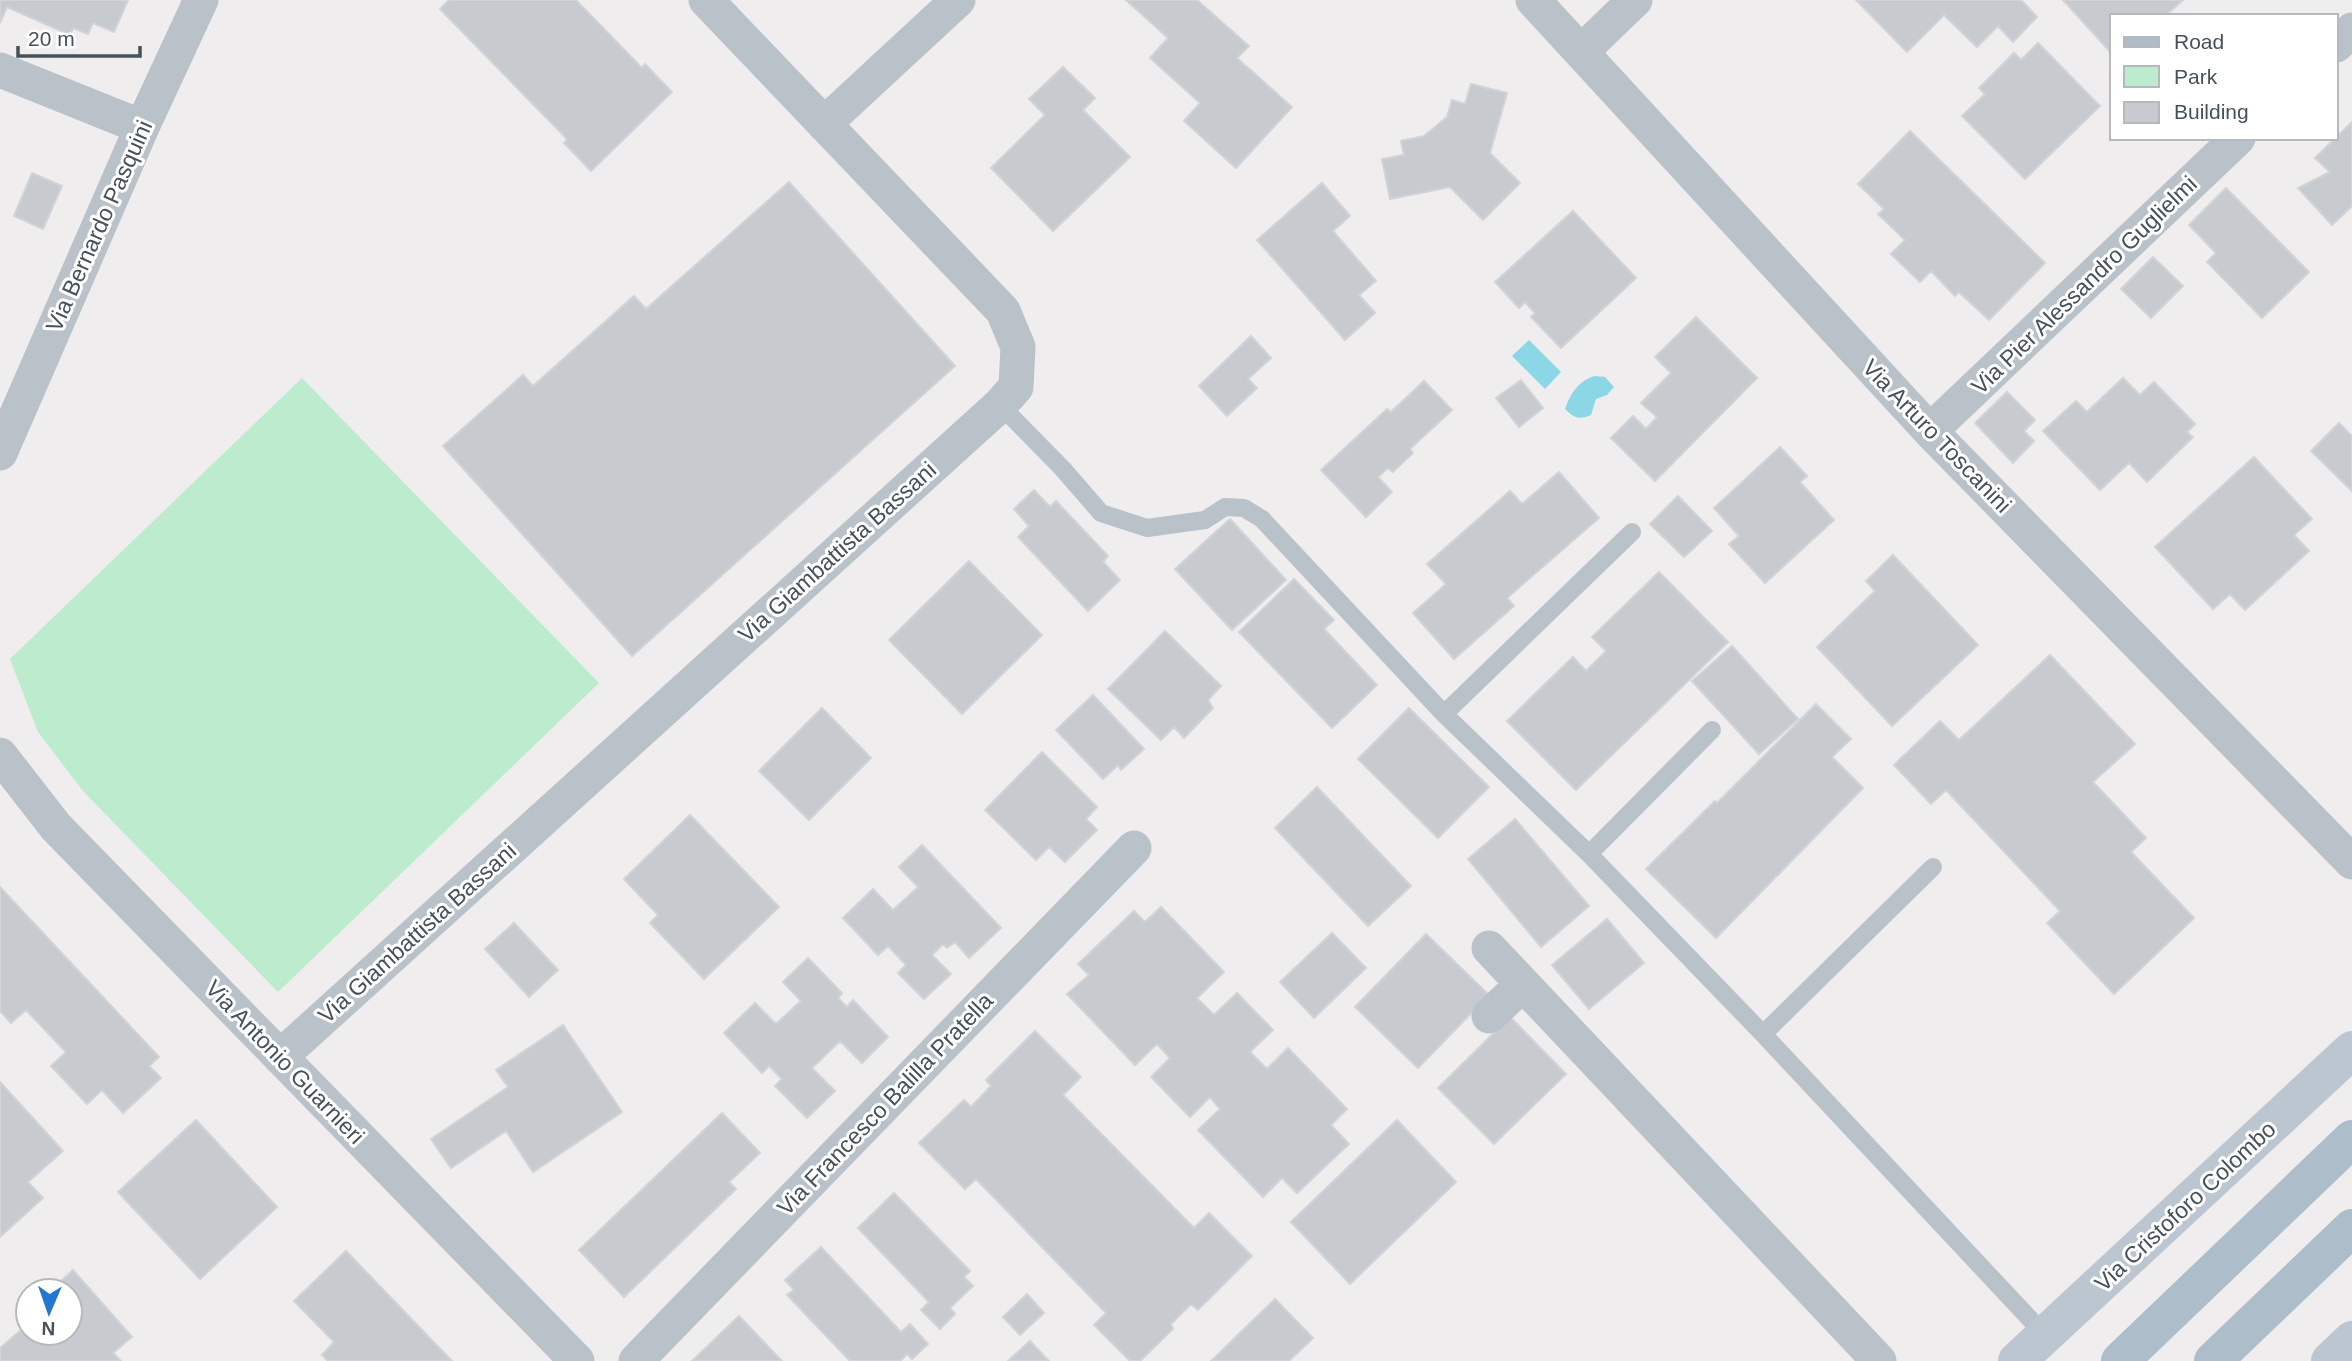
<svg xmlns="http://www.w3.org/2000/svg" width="2352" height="1361" font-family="Helvetica,sans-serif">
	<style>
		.green { fill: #bdebcd }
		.water { fill: #8cd7e6 }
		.building { fill: #c7cacf; stroke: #d1d3d8; stroke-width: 2 }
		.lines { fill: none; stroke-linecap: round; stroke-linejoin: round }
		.lane { stroke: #b9c2c9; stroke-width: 18 }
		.street { stroke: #b9c2c9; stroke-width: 35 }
		.secondary { stroke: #bbc6d0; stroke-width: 38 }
		.primary { stroke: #aebdca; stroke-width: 38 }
		.labels { text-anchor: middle; stroke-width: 6; stroke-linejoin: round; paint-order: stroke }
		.street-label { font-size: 23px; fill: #465159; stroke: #fff }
	</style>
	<rect width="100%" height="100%" fill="#efeded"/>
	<path class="green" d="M302,378L599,683L278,992L83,791L38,732L10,659Z"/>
	<path class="water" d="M1529,340L1561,372L1545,389L1512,356Z
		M1595,376L1605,377L1614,387L1607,395L1596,399L1591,415C1579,420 1574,418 1565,409C1570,394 1579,380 1595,376Z"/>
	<path class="building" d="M0,0H128L114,32L93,23L88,34L73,28L70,35L7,7L0,23Z
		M449,0H576L642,68L645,64L672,92L591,171L564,143L567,139L440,9Z
		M1126,0H1197L1249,46L1237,58L1292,107L1236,168L1184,121L1200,103L1150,58L1168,38Z
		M1856,0H2021L2037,17L2013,42L1998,26L1977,47L1944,15L1907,52Z
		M2063,0H2183L2165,16H2112V54Z
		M2038,43L2100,106L2025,179L1962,116L1985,94L1979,88L2014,53L2021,60Z
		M1063,67L1095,98L1083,110L1130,157L1053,231L991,168L1045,115L1029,99Z
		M1471,84L1507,93L1490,153L1520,183L1483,220L1450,187L1390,199L1382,159L1404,155L1401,141L1424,136L1447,117L1452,100L1465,104Z
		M2352,122V206L2332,225L2298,188L2330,172L2315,158Z
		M1910,131L2045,263L1989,320L1959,292L1955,296L1931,271L1920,282L1891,254L1905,240L1878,214L1884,209L1858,184Z
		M32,173L62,186L43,229L14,216Z
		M789,182L955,366L632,656L443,446L523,375L533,386L634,296L646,309Z
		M1322,183L1350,216L1333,231L1376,281L1359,295L1375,313L1345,340L1257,240Z
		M2226,188L2309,272L2262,318L2207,262L2216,253L2189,225Z
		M1573,211L1636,278L1561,348L1531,317L1535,313L1525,302L1519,308L1495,282Z
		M2153,257L2183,286L2151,318L2121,289Z
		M1696,317L1757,378L1655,481L1611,438L1633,416L1646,429L1657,417L1641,403L1671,373L1655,357Z
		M1251,336L1271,358L1248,379L1257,388L1227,416L1199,386Z
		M2123,378L2140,395L2154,382L2195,424L2187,432L2193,437L2147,482L2129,463L2100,490L2043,431L2076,401L2087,412Z
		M1521,380L1543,408L1519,427L1496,398Z
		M1424,381L1452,410L1410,449L1413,453L1393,472L1388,468L1378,477L1392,492L1366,517L1321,470L1387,409L1391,412Z
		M2007,392L2035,420L2024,431L2034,441L2013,463L1975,423Z
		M2339,423L2352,436V491L2311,451Z
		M1780,447L1807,476L1800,482L1834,520L1765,583L1729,544L1739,536L1714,508Z
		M2254,457L2312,519L2294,535L2309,551L2245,610L2230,594L2213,609L2155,547Z
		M1559,472L1599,518L1507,598L1514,606L1454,659L1413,613L1446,584L1427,564L1510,491L1522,504Z
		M1034,490L1050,507L1056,501L1108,556L1103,562L1120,580L1088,611L1018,537L1029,526L1014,509Z
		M1678,496L1712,531L1684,557L1650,524Z
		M1230,519L1286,580L1232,630L1175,569Z
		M1893,555L1978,645L1892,726L1817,647L1875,591L1866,581Z
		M969,561L1042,635L962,714L889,640Z
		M1659,572L1728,642L1576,790L1507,721L1573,657L1586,671L1606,651L1592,637Z
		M1294,579L1334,620L1324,629L1377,685L1332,728L1239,632Z
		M1165,631L1221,686L1208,700L1213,708L1184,738L1174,727L1161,740L1108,689Z
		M1732,646L1798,719L1759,754L1692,681Z
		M2050,655L2135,744L2093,782L2146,838L2131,852L2194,918L2114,994L2047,923L2060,911L1946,790L1931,804L1894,765L1940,721L1959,740Z
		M1093,695L1144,749L1121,770L1118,765L1103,779L1056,730Z
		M1816,704L1851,739L1832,757L1863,788L1716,938L1646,869L1715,801L1717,803Z
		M822,708L871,758L809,820L759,771Z
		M1409,708L1489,787L1438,838L1358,759Z
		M1042,752L1097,807L1086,819L1097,830L1065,862L1049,847L1036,860L985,810Z
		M1317,787L1411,886L1368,926L1275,828Z
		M690,815L779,907L704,979L650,923L658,915L624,879Z
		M1515,819L1589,906L1541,947L1468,859Z
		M922,845L1001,928L969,958L955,942L947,948L943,944L932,955L951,974L924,999L898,973L906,965L888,946L878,955L843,918L873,889L893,910L918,887L899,867Z
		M0,887L159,1057L149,1066L161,1078L123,1113L102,1090L87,1104L51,1066L66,1052L26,1010L11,1023L0,1011Z
		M1161,907L1224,972L1197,998L1214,1015L1237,993L1273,1030L1250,1052L1267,1069L1288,1048L1347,1109L1331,1125L1349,1144L1297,1193L1282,1178L1263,1197L1198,1130L1220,1109L1210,1097L1190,1117L1151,1077L1170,1058L1157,1044L1135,1065L1067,994L1089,975L1078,964L1134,911L1145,922Z
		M1607,919L1644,963L1589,1009L1552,965Z
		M514,923L558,970L529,997L485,949Z
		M1332,933L1366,968L1314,1018L1280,982Z
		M1426,934L1489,995L1418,1068L1355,1007Z
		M808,958L842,993L838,998L847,1007L853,1000L888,1037L862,1063L840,1041L812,1068L835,1091L807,1118L775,1086L782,1079L769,1066L762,1073L724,1033L755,1003L776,1024L801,1001L783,982Z
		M1510,1017L1566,1074L1494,1144L1438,1088Z
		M563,1025L622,1112L533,1172L506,1131L451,1168L431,1139L508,1087L496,1070Z
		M1035,1031L1081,1077L1063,1095L1194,1228L1209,1213L1252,1256L1198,1310L1191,1304L1171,1324L1173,1329L1140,1361H1130L1094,1325L1106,1313L976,1179L965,1189L919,1143L964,1100L971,1107L991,1086L986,1080Z
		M0,1082L63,1151L28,1182L43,1198L0,1237Z
		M722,1113L760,1153L729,1182L736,1189L624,1297L579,1250Z
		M196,1120L277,1207L200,1279L118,1192Z
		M1397,1120L1456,1182L1350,1284L1291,1222Z
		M894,1193L970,1271L964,1277L973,1286L950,1308L955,1314L940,1329L921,1310L929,1302L858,1228Z
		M821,1247L901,1332L910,1324L928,1344L912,1359L907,1354L900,1361H850L787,1295L794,1290L785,1280Z
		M346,1251L452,1361H328L322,1355L334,1342L294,1301Z
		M73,1270L132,1337L113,1353L121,1361H0V1348L28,1324V1333H70V1291H50Z
		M1027,1294L1044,1313L1020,1335L1003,1317Z
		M1275,1299L1313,1338L1289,1361H1211Z
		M739,1316L782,1361H692Z
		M1030,1341L1049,1361H1008Z"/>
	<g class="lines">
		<path class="lane" d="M1000,405L1062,468L1101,513L1147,528L1205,520L1225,507L1244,508L1262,519L1444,714L1589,854L1763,1034L2045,1335
			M1444,714L1632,532
			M1589,854L1712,730
			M1763,1034L1933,867"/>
		<path class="street" d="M1533,0L1930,431L2352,862
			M2336,45L2352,30
			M1581,52L1635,0
			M0,70L142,127
			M824,124L958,0
			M1930,431L2238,138
			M0,453L142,127L201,0
			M0,755L56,827L577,1361
			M1489,948L1879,1361
			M1489,1016L1523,984
			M280,1057L1000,405L1016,387L1018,347L1003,311L706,0
			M636,1361L1134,848"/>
		<path class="secondary" d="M2017,1361L2352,1050
			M2330,1361L2352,1340"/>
		<path class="primary" d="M2120,1361L2352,1139
			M2213,1361L2352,1228"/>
	</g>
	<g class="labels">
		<g class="street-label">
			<text transform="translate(99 226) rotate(-66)" y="8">Via Bernardo Pasquini</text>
			<text transform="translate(2084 285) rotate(-44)" y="8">Via Pier Alessandro Guglielmi</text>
			<text transform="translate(1937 436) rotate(46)" y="8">Via Arturo Toscanini</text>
			<text transform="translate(837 552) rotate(-42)" y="8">Via Giambattista Bassani</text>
			<text transform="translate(417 933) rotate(-42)" y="8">Via Giambattista Bassani</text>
			<text transform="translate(285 1062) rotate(46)" y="8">Via Antonio Guarnieri</text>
			<text transform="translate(885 1104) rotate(-46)" y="8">Via Francesco Balilla Pratella</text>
			<text transform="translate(2185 1206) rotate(-43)" y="8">Via Cristoforo Colombo</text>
		</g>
	</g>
	<rect x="2110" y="14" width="228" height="126" fill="#ffffff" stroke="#b5b9bd" stroke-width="2"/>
	<rect x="2124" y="37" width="35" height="10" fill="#aebdca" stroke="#b5b9bd" stroke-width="2"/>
	<text x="2174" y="49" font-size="21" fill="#465159">Road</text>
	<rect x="2124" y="66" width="35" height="21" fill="#bdebcd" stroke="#b5b9bd" stroke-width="2"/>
	<text x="2174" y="84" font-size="21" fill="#465159">Park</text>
	<rect x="2124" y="102" width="35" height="21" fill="#c7cacf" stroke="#b5b9bd" stroke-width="2"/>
	<text x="2174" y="119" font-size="21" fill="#465159">Building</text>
	<g transform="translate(49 1312) rotate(182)"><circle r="33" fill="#ffffff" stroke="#b5b9bd" stroke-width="2"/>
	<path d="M0-5L12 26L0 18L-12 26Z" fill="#2377d2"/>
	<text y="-10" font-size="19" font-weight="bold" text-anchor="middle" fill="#465159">N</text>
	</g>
	<path d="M18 46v10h122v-10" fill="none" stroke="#465159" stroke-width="3.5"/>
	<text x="28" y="46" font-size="21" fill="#465159" stroke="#ffffff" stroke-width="5" paint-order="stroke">20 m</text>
</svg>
